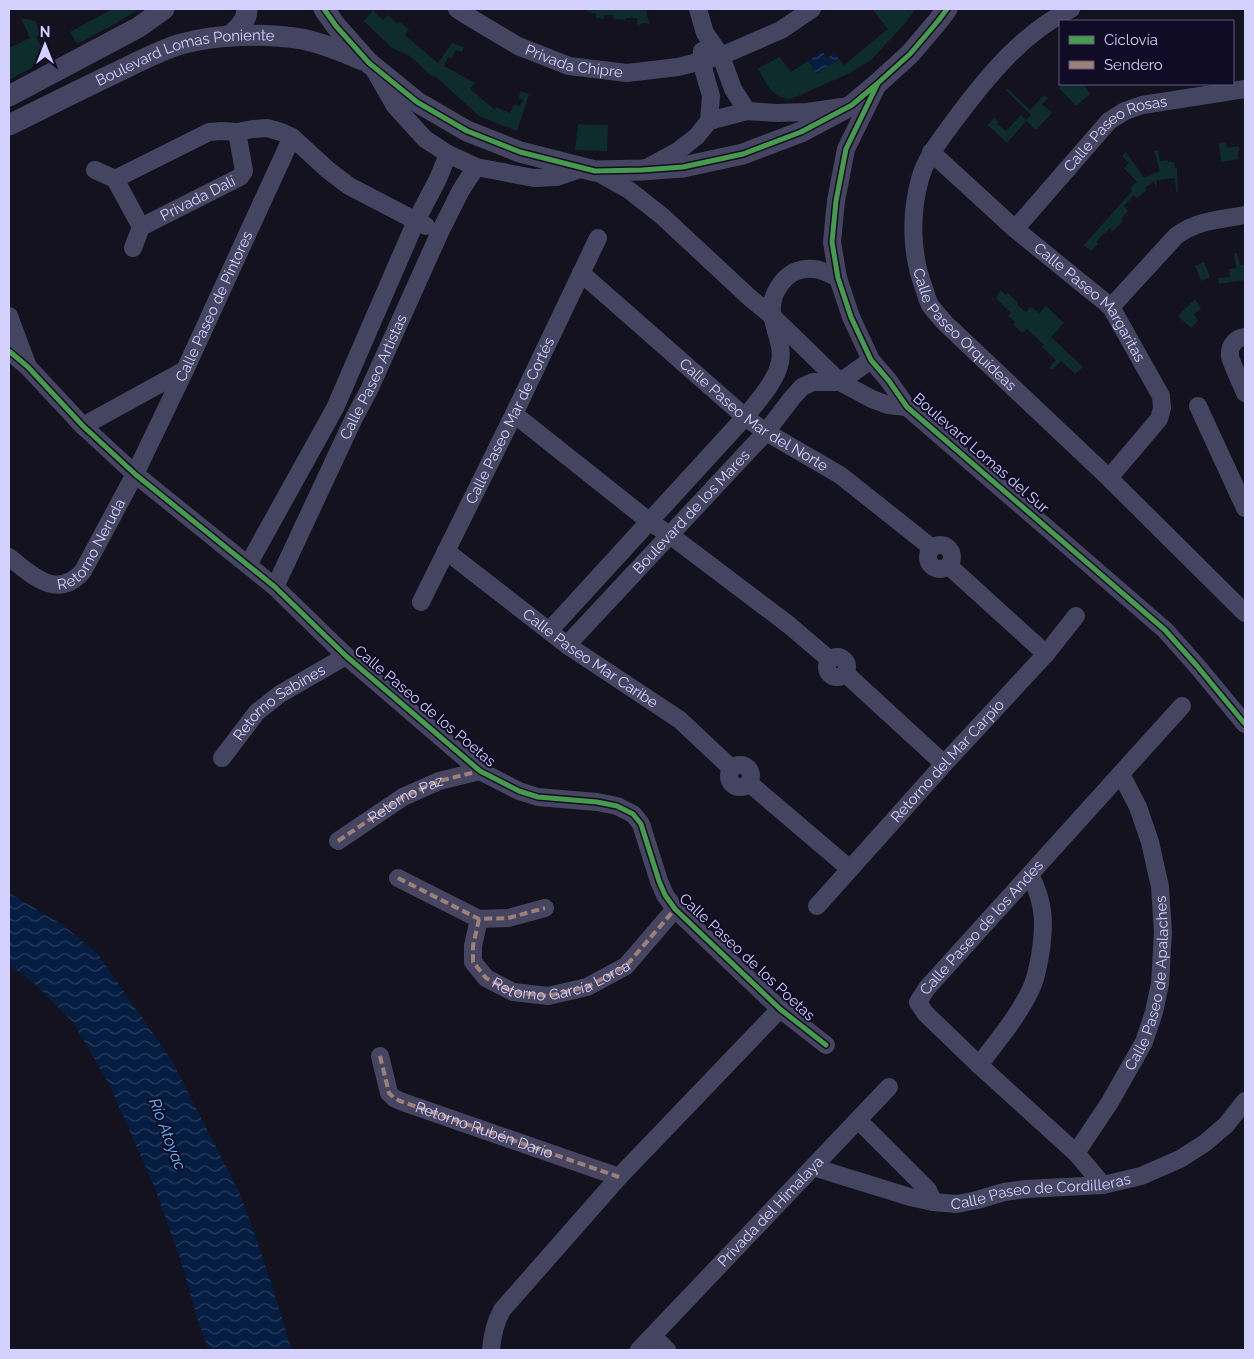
<svg xmlns="http://www.w3.org/2000/svg" width="1254" height="1359" font-family="Raleway,sans-serif">
	<style>
		.garden { fill: #0f2c2c }
		.water { fill: url(#water-waves) }
		.lines { fill: none; stroke-linecap: round; stroke-linejoin: round }
		.minor { stroke: #464561; stroke-width: 18 }
		.tertiary { stroke: #464561; stroke-width: 21 }
		.quiet { stroke: #9e8076; stroke-width: 4; stroke-dasharray: 8 4; stroke-linecap: butt }
		.cycleway-casing { stroke: #100c25; stroke-width: 8 }
		.cycleway { stroke: #469c4c; stroke-width: 5 }
		.labels { text-anchor: middle; stroke-width: 4; stroke-linejoin: round; paint-order: stroke }
		.street-label { font-size: 15px; fill: #d4d0ff; stroke: #100c25 }
		.water-label { font-size: 16px; font-style: italic; fill: #5ebaff; stroke: #100c25 }
	</style>
	<defs>
		<pattern id="water-waves" width="16" height="10" patternUnits="userSpaceOnUse" patternTransform="scale(1.25)"><rect width="16" height="10" fill="#061d42"/><path d="M0 5q4-4 8 0t8 0" fill="none" stroke="#293d5e"/></pattern>
	</defs>
	<rect width="100%" height="100%" fill="#14121f"/>
	<path class="garden" d="M112,9H139L115,24L77,44L70,32Z
		M579,9H646L649,24L644,23L638,25L637,18H625V20L614,19L613,15H604V19L596,18V14L588,12L587,10Z
		M872,9H916L906,22L871,60L850,73L791,99C771,97 767,85 758,68L780,57L791,72L808,61L817,73L839,59L844,65L888,29Z
		M373,10L383,20L388,15L397,23L400,22L409,30L405,35L438,63L452,43L464,47L462,52L456,50L451,59L448,57L444,66L475,83L470,89L495,110L496,107L510,113L514,104L520,106L523,100L519,98L520,91L529,94L517,131L479,116L443,83L437,78L429,74L417,62L408,55L392,48L364,21Z
		M21,18L35,21L41,34L36,37L48,59L9,80V48L30,38Z
		M1062,84H1083L1090,94L1076,106L1059,88L1062,85Z
		M1008,89L1030,110L1044,95L1048,98L1042,104L1052,113L1036,130L1026,121L1007,143L988,125L994,118L998,122L997,124L1006,131L1021,115L1026,120L1031,115L1006,90Z
		M578,124L608,125L607,151L575,150Z
		M1226,142L1227,148L1239,146L1240,151H1238V159L1221,162L1219,143Z
		M1158,150L1160,161L1167,160L1168,162H1174L1175,168H1177L1178,192H1176L1175,178L1156,180L1157,189L1154,181L1145,188L1146,191L1137,198L1134,195L1124,206L1128,211L1121,219L1123,221L1113,231L1110,228L1105,233H1104L1096,242L1098,244L1091,251L1084,245L1132,191L1130,188L1137,182L1124,168L1129,163L1122,156L1126,152L1144,178L1160,171L1154,151Z
		M1234,253H1237L1240,265H1245V280L1219,284L1218,278L1230,277L1229,269L1236,268Z
		M1204,262L1210,277L1201,281L1195,266Z
		M1001,290L1006,295L1008,293L1018,303L1017,305L1026,312L1031,307L1039,313L1046,306L1064,323L1051,337L1083,367L1075,374L1061,361L1052,370L1049,368L1056,360L1042,347L1044,345L1027,329L1022,333L1013,324L1015,322L1008,316L1011,313L996,298Z
		M1195,299L1201,309L1194,314L1198,321L1191,328L1178,316Z"/>
	<path class="water" d="M822,51L827,58L835,53L839,59L817,74L808,61Z
		M9,893L60,923L97,953L172,1061L240,1194L262,1255L292,1350H209L199,1324L179,1255L154,1186L109,1084L73,1022L33,982L9,965Z"/>
	<g class="lines">
		<g class="minor">
			<path id="s1" d="M457,9L466,15L518,46L569,66L627,73L678,67L721,56L781,30L812,9"/>
			<path d="M698,9L705,33L721,56L733,89L747,111"/>
			<path id="s2" d="M1071,9C1022,33 986,78 954,121C941,139 926,157 920,179C910,215 911,256 925,291C926,296 928,301 930,305C934,311 940,317 945,323L1109,478L1245,613"/>
			<path d="M702,51L701,61L711,96L709,121"/>
			<path d="M375,71L395,106L425,139L448,154L476,167L534,178L557,177L583,168"/>
			<path d="M877,86L846,149L836,201L832,242L838,278L851,317L871,360L889,381L907,407L1165,630L1197,666L1245,724"/>
			<path id="s3" d="M931,152L1015,229L1111,307L1161,396L1162,408L1159,419L1109,478"/>
			<path d="M645,169L678,151L697,136L709,121L747,111L777,113L807,112L842,107"/>
			<path d="M95,170L115,179L141,227"/>
			<path d="M595,171L629,190L662,216L749,297L771,315L840,382L872,399L888,405L907,407"/>
			<path d="M115,179L209,132L222,131L237,132L253,129L267,128L281,132L292,137L328,170L349,186L426,226"/>
			<path id="s4" d="M1015,229L1109,121L1125,111L1142,105L1245,89"/>
			<path id="s5" d="M133,248L141,227L240,177L244,171L237,132"/>
			<path id="s6" d="M581,273L745,417L766,432L840,475L932,548"/>
			<path d="M1111,307L1176,236C1198,220 1219,220 1245,215"/>
			<path d="M9,316L28,367"/>
			<path d="M1245,337C1236,338 1229,345 1230,356C1231,363 1242,385 1245,393"/>
			<path d="M9,351L28,367L83,426L135,474L275,587L346,656L480,771L519,791L538,797L597,802L617,806L633,814L641,824L659,881L665,895L675,909L780,1009L826,1045"/>
			<path d="M1198,406L1245,508"/>
			<path d="M514,414L650,522L670,535L789,625L830,660"/>
			<path d="M83,426L185,370"/>
			<circle cx="940" cy="557" r="12"/>
			<path id="s7" d="M446,551L567,645L680,720L731,768"/>
			<path id="s8" d="M9,557C32,575 57,601 83,571L135,474L185,370L292,137"/>
			<path d="M248,565L335,408L416,221L438,179L448,154"/>
			<path d="M949,566L1046,654"/>
			<path id="s9" d="M275,587L354,418L369,390L440,232L461,190L476,167"/>
			<path id="s10" d="M421,602L514,414L598,238"/>
			<path d="M549,631L745,417C757,402 776,382 780,362C785,337 761,315 778,288C782,281 787,276 794,272C811,265 823,270 838,278"/>
			<path id="s11" d="M567,645L766,432L792,398L802,387L813,382H840L871,360"/>
			<circle cx="837" cy="667" r="10"/>
			<path d="M845,673L944,764"/>
			<path id="s12" d="M222,758L257,712L280,694L346,656"/>
			<circle cx="740" cy="776" r="11"/>
			<path d="M749,783L850,869"/>
			<path id="s13" d="M338,841L403,797L439,781L480,771"/>
			<path d="M398,878L479,919L508,918L545,908"/>
			<path id="s14" d="M817,906L944,764L1046,654L1076,616"/>
			<path id="s15" d="M479,919L473,946V962L486,978L513,992L548,996L587,987L626,966L675,909"/>
			<path id="s16" d="M380,1056L389,1093L394,1098L400,1101L619,1177"/>
			<path d="M979,1065C997,1041 1018,1017 1031,989C1036,979 1038,967 1040,956C1045,925 1045,903 1030,875"/>
			<path d="M858,1120L928,1190L933,1202"/>
			<path id="s17" d="M1076,1153L1110,1102L1144,1042L1154,1012L1160,984L1163,932L1160,887L1150,842L1138,807L1121,774"/>
			<path id="s18" d="M813,1167L910,1197L933,1202L957,1204L977,1200L1004,1192L1026,1189L1103,1185L1141,1176L1180,1159L1205,1143L1226,1125L1245,1101"/>
			<path id="s19" d="M1103,1185L1076,1153L979,1065L925,1013L918,1002L927,988L1182,706"/>
			<path d="M653,1336L667,1350"/>
			<path d="M491,1350C492,1335 495,1323 502,1310L619,1177L780,1009"/>
			<path id="s20" d="M639,1350L889,1087"/>
		</g>
		<g class="tertiary">
			<path d="M324,9L336,26L369,63L417,102L467,131L520,152L595,171L642,170L683,167L743,154L801,132L852,105L878,83L910,54L938,21L947,9"/>
			<path d="M230,36C238,29 247,21 247,9"/>
			<path d="M9,96L139,27L164,9"/>
			<path id="s21" d="M9,125C44,108 79,90 115,73C136,63 158,51 181,44C217,34 265,33 302,39C323,43 343,52 363,60"/>
		</g>
		<path class="quiet" d="M338,841L403,797L439,781L480,771
			M398,878L479,919L508,918L545,908
			M479,919L473,946V962L486,978L513,992L548,996L587,987L626,966L675,909
			M380,1056L389,1093L394,1098L400,1101L619,1177"/>
		<g class="cycleway-casing">
			<path id="cycleway" d="M324,9L336,26L369,63L417,102L467,131L520,152L595,171L642,170L683,167L743,154L801,132L852,105L878,83L910,54L938,21L947,9
				M878,83L846,149L836,201L832,242L838,278L851,317L871,360L889,381L907,407L1165,630L1197,666L1245,724
				M9,351L28,367L83,426L135,474L275,587L346,656L480,771L519,791L538,797L597,802L617,806L633,814L641,824L659,881L665,895L675,909L780,1009L826,1045"/>
		</g>
		<use href="#cycleway" class="cycleway"/>
	</g>
	<g class="labels">
		<g class="street-label">
			<text dy="5" stroke="none"><textPath href="#s1" startOffset="130">Privada Chipre</textPath></text>
			<text dy="5" stroke="none"><textPath href="#s21" startOffset="191">Boulevard Lomas Poniente</textPath></text>
			<text dy="5" stroke="none"><textPath href="#s4" startOffset="142">Calle Paseo Rosas</textPath></text>
			<text dy="5" stroke="none"><textPath href="#s5" startOffset="86">Privada Dalí</textPath></text>
			<text dy="5" stroke="none"><textPath href="#s3" startOffset="220">Calle Paseo Margaritas</textPath></text>
			<text dy="5" stroke="none"><textPath href="#s8" startOffset="382">Calle Paseo de Pintores</textPath></text>
			<text dy="5" stroke="none"><textPath href="#s2" startOffset="400">Calle Paseo Orquídeas</textPath></text>
			<text dy="5" stroke="none"><textPath href="#s9" startOffset="232">Calle Paseo Artistas</textPath></text>
			<text dy="5" stroke="none"><textPath href="#s6" startOffset="224">Calle Paseo Mar del Norte</textPath></text>
			<text dy="5" stroke="none"><textPath href="#s10" startOffset="202">Calle Paseo Mar de Cortés</textPath></text>
			<text transform="translate(981 453) rotate(41)" y="5">Boulevard Lomas del Sur</text>
			<text dy="5" stroke="none"><textPath href="#s11" startOffset="182">Boulevard de los Mares</textPath></text>
			<text dy="5" stroke="none"><textPath href="#s8" startOffset="112">Retorno Neruda</textPath></text>
			<text dy="5" stroke="none"><textPath href="#s7" startOffset="180">Calle Paseo Mar Caribe</textPath></text>
			<text dy="5" stroke="none"><textPath href="#s12" startOffset="81">Retorno Sabines</textPath></text>
			<text transform="translate(425 706) rotate(40)" y="5">Calle Paseo de los Poetas</text>
			<text dy="5" stroke="none"><textPath href="#s14" startOffset="195">Retorno del Mar Carpio</textPath></text>
			<text dy="5" stroke="none"><textPath href="#s13" startOffset="80">Retorno Paz</textPath></text>
			<text dy="5" stroke="none"><textPath href="#s19" startOffset="359">Calle Paseo de los Andes</textPath></text>
			<text transform="translate(747 957) rotate(43)" y="5">Calle Paseo de los Poetas</text>
			<text dy="5" stroke="none"><textPath href="#s15" startOffset="145">Retorno García Lorca</textPath></text>
			<text dy="5" stroke="none"><textPath href="#s17" startOffset="189">Calle Paseo de Apalaches</textPath></text>
			<text dy="5" stroke="none"><textPath href="#s16" startOffset="141">Retorno Rubén Darío</textPath></text>
			<text dy="5" stroke="none"><textPath href="#s18" startOffset="234">Calle Paseo de Cordilleras</textPath></text>
			<text dy="5" stroke="none"><textPath href="#s20" startOffset="191">Privada del Himalaya</textPath></text>
		</g>
		<g class="water-label">
			<text transform="translate(168 1134) rotate(69)" y="6">Río Atoyac</text>
		</g>
	</g>
	<rect width="1254" height="1359" fill="none" stroke="#d4d0ff" stroke-width="20"/>
	<rect x="1059" y="20" width="175" height="65" fill="#100c25" stroke="#5e5a7c"/>
	<rect x="1069" y="36" width="25" height="8" fill="#469c4c" stroke="#5e5a7c"/>
	<text x="1104" y="45" font-size="15" fill="#d4d0ff">Ciclovía</text>
	<rect x="1069" y="61" width="25" height="8" fill="#9e8076" stroke="#5e5a7c"/>
	<text x="1104" y="70" font-size="15" fill="#d4d0ff">Sendero</text>
	<g transform="translate(45 45)" stroke="#100c25" stroke-width="4" paint-order="stroke">
	<path d="M0-4L9 19L0 12L-9 19Z" fill="#d4d0ff"/>
	<text y="-8" font-size="14" font-weight="bold" text-anchor="middle" fill="#d4d0ff">N</text>
	</g>
</svg>
